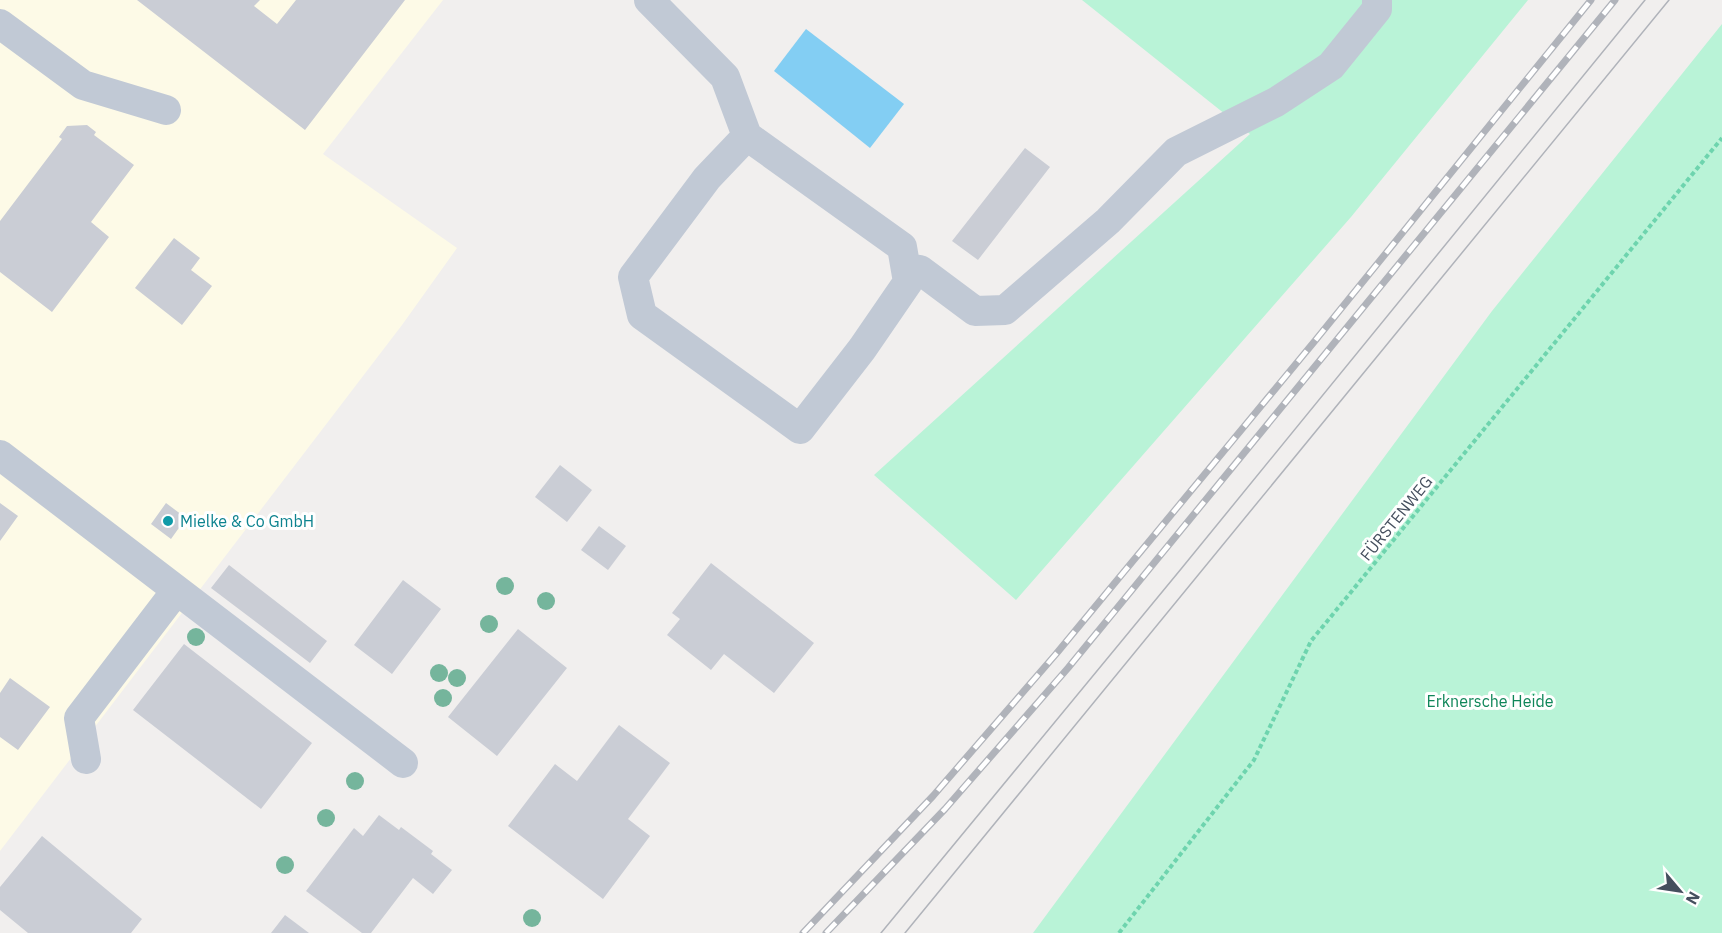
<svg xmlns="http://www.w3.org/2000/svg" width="1722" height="933" font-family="'IBM Plex Sans',sans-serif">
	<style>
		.commercial { fill: #fdfae7 }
		.green { fill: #b9f3d7 }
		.water { fill: #83cef3 }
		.building { fill: #cacdd5 }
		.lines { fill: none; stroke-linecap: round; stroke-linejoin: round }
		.path { stroke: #6ed4ae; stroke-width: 4; stroke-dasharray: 4.5 3; stroke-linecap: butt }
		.minor { stroke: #c1c9d5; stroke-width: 30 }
		.tram { stroke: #b0b3ba; stroke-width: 1.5 }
		.rail-casing { stroke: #b0b3ba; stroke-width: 7 }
		.rail { stroke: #fff; stroke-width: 4.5; stroke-dasharray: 14; stroke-linecap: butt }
		.tree { fill: #75b59c }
		.culture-dot { fill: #0f9aa8; stroke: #fff; stroke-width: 2 }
		.labels { text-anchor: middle; stroke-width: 6; stroke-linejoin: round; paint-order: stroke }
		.street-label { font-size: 16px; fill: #454f5e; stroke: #fff }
		.culture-label { font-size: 16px; fill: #0d838f; stroke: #fff; text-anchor: start }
		.park-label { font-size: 16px; fill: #0f8659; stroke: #fff }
	</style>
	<rect width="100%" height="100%" fill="#f1efee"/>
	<path class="commercial" d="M0,0H443L323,154L457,248L402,325L0,851Z"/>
	<path class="green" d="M1082,0H1528L1351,217L1016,600L874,475L1250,134Z
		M1722,24V933H1033L1492,311Z"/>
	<path class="water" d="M806,29L904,104L870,148L774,71Z"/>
	<path class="building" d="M137,0H260L254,6L277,24L296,0H405L305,130Z
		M87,125L96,132L94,135L134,165L91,222L109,237L52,312L0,272V221L62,139L59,137L67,126Z
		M1025,148L1050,167L978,260L952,241Z
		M174,238L200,258L191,270L212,286L182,325L135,288Z
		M560,465L592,490L567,522L535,497Z
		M0,503L18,516L0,541Z
		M166,503L186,518L171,539L151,524Z
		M599,526L626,546L608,570L581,550Z
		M711,563L814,643L774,693L724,654L711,670L667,635L680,619L672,613Z
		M229,565L327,641L310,663L211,588Z
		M403,580L441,609L392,674L354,645Z
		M518,629L567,668L497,756L448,717Z
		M184,644L312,743L261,809L133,710Z
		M10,678L50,707L18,750L0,737V693Z
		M619,725L670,763L628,819L650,836L603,899L508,826L555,764L577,781Z
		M379,815L399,830L401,827L433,851L431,854L452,870L433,894L413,878L371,933H362L306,891L354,828L363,836Z
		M42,836L142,919L131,933H28L0,910V887Z
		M285,915L309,933H271Z"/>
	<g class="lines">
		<path class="path" d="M1119,933L1254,760L1311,641L1722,138"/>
		<path class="minor" d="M649,0L725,77L747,136L902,247L908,282L862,349L800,429L642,315L633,277L707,178L747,136
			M0,24L83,85L166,110
			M906,268L920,270L975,311L1005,310L1108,221L1176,152L1276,102L1331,66L1377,9V0
			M0,455L403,763
			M86,759L79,718L176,591"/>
		<path class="tram" d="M881,933L1181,569L1645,0
			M905,933L1669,0"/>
		<g class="rail-casing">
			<path id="rail" d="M803,933L933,796L1056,654L1314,342L1591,0
				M826,933L945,809L1068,668L1615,0"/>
		</g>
		<use href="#rail" class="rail"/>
	</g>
	<g class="tree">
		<circle cx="505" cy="586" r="9"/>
		<circle cx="546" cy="601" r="9"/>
		<circle cx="489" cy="624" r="9"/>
		<circle cx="196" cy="637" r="9"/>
		<circle cx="439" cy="673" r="9"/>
		<circle cx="457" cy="678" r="9"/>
		<circle cx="443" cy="698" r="9"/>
		<circle cx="355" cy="781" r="9"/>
		<circle cx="326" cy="818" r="9"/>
		<circle cx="285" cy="865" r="9"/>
		<circle cx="532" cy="918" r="9"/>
	</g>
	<circle class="culture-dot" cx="168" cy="521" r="6"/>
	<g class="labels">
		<g class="street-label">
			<text transform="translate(1396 518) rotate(-51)" y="6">FÜRSTENWEG</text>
		</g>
		<g class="culture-label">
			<text x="180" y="527">Mielke &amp; Co GmbH</text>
		</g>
		<g class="park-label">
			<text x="1490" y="707">Erknersche Heide</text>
		</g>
	</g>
	<g transform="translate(1680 891) rotate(119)" stroke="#ffffff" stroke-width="4.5" paint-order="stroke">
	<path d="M0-4.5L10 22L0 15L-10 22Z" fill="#454f5e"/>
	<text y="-9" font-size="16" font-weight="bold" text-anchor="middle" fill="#454f5e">N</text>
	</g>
</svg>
